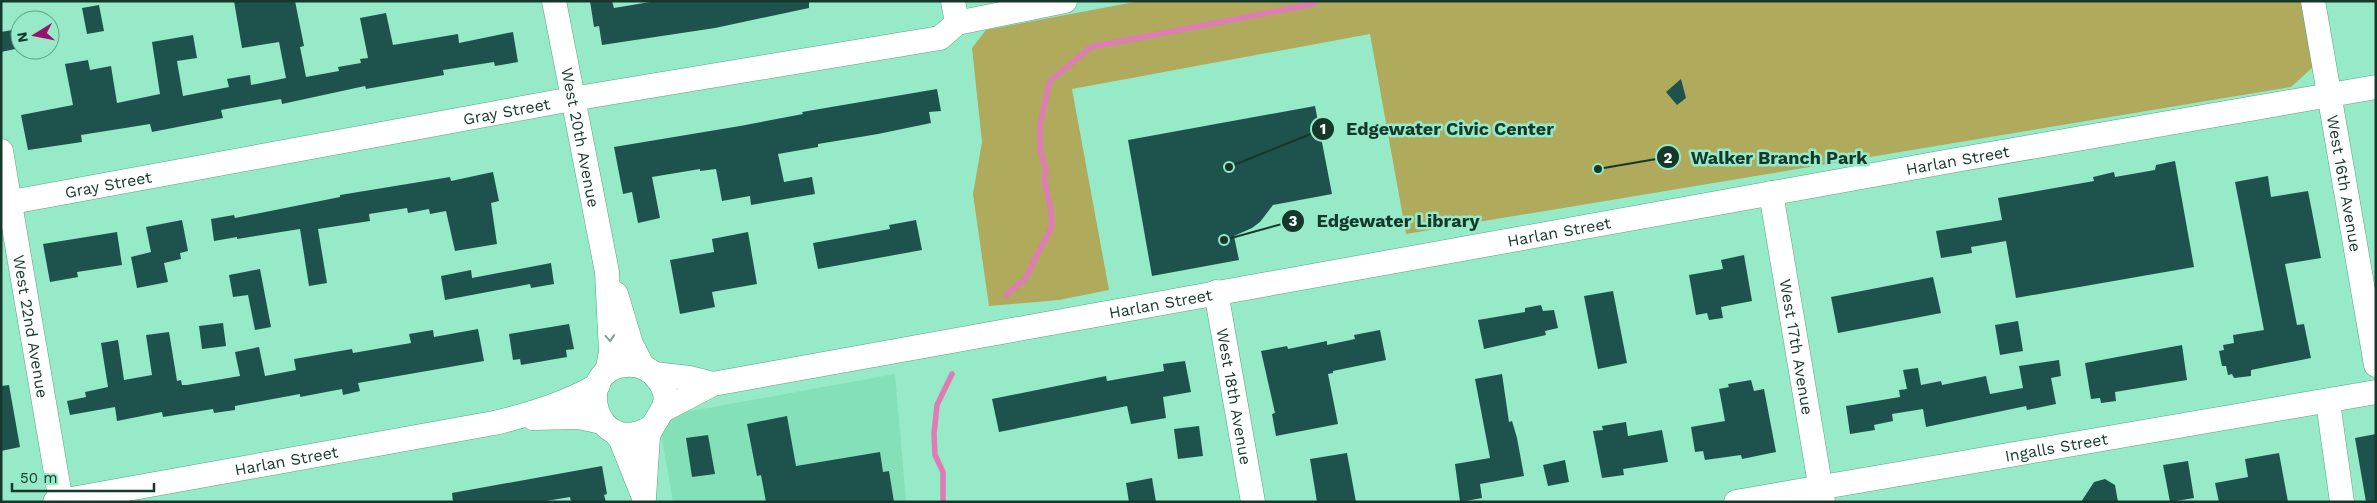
<svg xmlns="http://www.w3.org/2000/svg" width="2377" height="503" font-family="'Work Sans',sans-serif">
	<style>
		.built { fill: #83e0b9 }
		.green { fill: #afaa5c }
		.lines { fill: none; stroke-linecap: round; stroke-linejoin: round }
		.stream { stroke: #df7bb5; stroke-width: 5.5 }
		.building { fill: #1e534d }
		.minor-casing { stroke: #53a584; stroke-width: 25 }
		.minor { stroke: #fff; stroke-width: 24 }
		.oneway { stroke: #8a9c95 }
		.labels { text-anchor: middle; stroke-width: 5; stroke-linejoin: round; paint-order: stroke }
		.street-label { font-size: 16px; fill: #15382b; stroke: #97eac7 }
		.leader { fill: none; stroke: #15382b; stroke-width: 2 }
		.callout-dot { fill: #15382b; stroke: #97eac7; stroke-width: 2 }
		.mark-label { font-size: 15px; text-anchor: middle; font-weight: bold; fill: #fff }
		.callout-label { font-size: 18px; text-anchor: middle; font-weight: bold; fill: #15382b; stroke: #97eac7; stroke-width: 5; stroke-linejoin: round; paint-order: stroke }
	</style>
	<rect width="100%" height="100%" fill="#97eac7"/>
	<path class="built" d="M895,374L906,502H673L658,417Z"/>
	<path class="green" d="M1140,1H2302L2313,67L2291,87L1406,234L1370,34L1072,89L1109,290L1059,300L989,306L973,194L982,142L972,48L986,30Z"/>
	<g class="lines">
		<path class="stream" d="M1006,295L1025,279L1052,226L1051,210L1044,179L1046,170L1040,150V124L1050,81L1091,47L1313,4L1316,1
			M943,502V472L935,455L934,434L937,405L952,374"/>
	</g>
	<path class="building" d="M234,1H295L304,46L300,47L306,77L339,71L338,67L361,63L360,59L368,58L360,18L386,13L393,45L458,34L459,43L513,32L518,62L495,66L494,62L443,70L444,75L366,89L365,86L282,104L281,99L221,110L223,118L152,132L150,124L81,135L82,142L28,150L21,115L73,105L65,64L88,60L90,70L111,66L117,103L160,94L152,42L193,35L197,58L177,61L183,96L229,87L227,79L250,75L251,85L286,78L279,42L242,48Z
		M590,1H612L614,8L656,1H809V8L715,28L602,45L599,26L594,27Z
		M99,5L104,31L87,34L82,8Z
		M18,29L20,48L1,52V32Z
		M1681,79L1686,98L1677,105L1666,92Z
		M937,89L941,111L929,112L931,123L878,134L818,144V147L778,154L784,182L812,177L815,194L751,205L750,196L722,201L716,169L700,171V169L652,177L660,218L638,223L632,192L623,194L614,147L740,126L803,114L802,112Z
		M1315,106L1332,194L1273,205L1260,222L1252,228L1234,236L1239,260L1152,276L1128,140Z
		M2175,161L2194,267L2016,298L2006,241L1971,247L1972,253L1941,258L1936,231L2002,220L1998,198L2094,181L2093,177L2114,172L2115,177L2155,170L2156,165Z
		M493,172L499,201L491,203L497,244L455,251L446,211L430,214L429,209L408,213L407,208L369,214L370,221L318,229L327,283L309,286L300,229L237,239V237L214,241L211,219L234,215L235,218L340,197V195L450,177L451,181Z
		M2268,176L2271,197L2308,191L2321,258L2285,264L2297,325L2304,324L2311,358L2251,370V376L2234,378L2232,374L2228,375L2226,366H2222L2219,351L2224,350L2223,345L2234,343L2233,335L2264,330L2235,182Z
		M182,220L188,251L180,253L181,259L164,263L168,282L137,288L131,257L151,252L146,227Z
		M916,220L922,250L818,269L813,243L890,229L889,225Z
		M117,232L122,265L77,272L78,277L50,282L43,244Z
		M748,232L757,284L712,292L715,307L680,314L670,260L714,252L712,239Z
		M1744,255L1752,301L1721,307L1723,318L1709,320L1707,313L1696,315L1689,275L1723,269L1721,260Z
		M551,263L554,284L531,288L530,284L445,300L441,276L471,270L472,278Z
		M260,269L271,327L255,330L248,295L233,297L229,275Z
		M1933,277L1941,313L1838,333L1831,297Z
		M1613,291L1627,363L1598,369L1584,296Z
		M1541,305L1543,311L1554,310L1558,328L1545,331L1546,335L1484,349L1478,320L1525,312V308Z
		M2018,321L2023,351L2000,355L1995,325Z
		M223,323L226,346L202,349L199,326Z
		M569,324L574,349L566,350L567,357L521,365L520,359L513,360L509,334Z
		M478,329L484,361L358,383L360,391L343,395L342,389L300,397V394L235,406V410L214,413L213,409L163,417L162,412L117,421L115,407L70,415L67,401L86,397L85,392L108,387L101,343L118,340L124,380L152,375L146,335L169,332L177,381L181,380L182,385H187L240,376L235,352L259,347L265,376L296,370L294,359L352,349L353,353L411,343L409,334L433,330L434,337Z
		M1380,330L1386,360L1333,371V373L1328,374L1338,424L1276,436L1272,414L1275,413L1261,351L1287,346L1288,349L1327,341V345L1355,339L1354,335Z
		M2182,345L2187,380L2115,392L2116,401L2101,403L2100,398L2091,399L2085,363Z
		M2059,360L2061,376L2051,378L2056,404L2027,410L2026,406L1926,427L1923,409L1892,414L1893,421L1874,425L1875,430L1850,434L1846,406L1900,397L1899,390L1907,389L1903,370L1918,368L1921,385L1941,381L1942,385L1986,376L1990,394L2023,388L2019,366Z
		M1185,361L1191,392L1163,397L1166,418L1131,424L1127,406L999,432L992,399L1106,376L1107,381L1164,371L1163,364Z
		M1502,374L1509,422L1512,421L1517,438L1524,476L1480,484L1482,498L1460,502L1455,464L1490,458L1475,379Z
		M1751,380L1754,391L1764,389L1776,452L1742,459L1741,455L1705,460L1703,451L1695,452L1691,427L1725,421L1719,389L1729,387L1728,384Z
		M9,385L20,447L1,451V386Z
		M787,416L796,466L880,452L883,472L889,471L894,502H766L761,475L757,476L747,424Z
		M1626,422L1628,436L1662,430L1668,462L1623,469L1624,475L1602,478L1593,431L1603,430L1602,426Z
		M1199,426L1203,456L1178,459L1174,429Z
		M2376,434V502H2366L2355,438Z
		M708,435L715,474L692,477L686,438Z
		M1347,453L1356,502H1317L1310,459Z
		M2279,453L2288,502H2219L2215,483L2248,477L2245,459Z
		M1565,460L1569,482L1548,486L1543,465Z
		M2188,461L2194,498L2170,502L2163,465Z
		M602,466L607,494L604,495L606,502H571L570,497L540,502H453L452,493Z
		M1152,478L1156,502H1129L1126,483Z
		M2105,479L2115,485L2118,502H2081L2094,482Z"/>
	<g class="lines">
		<g class="minor-casing">
			<g id="minor">
				<path id="s1" d="M554,1L607,272L611,352L607,372"/>
				<path d="M953,1L957,23"/>
				<path id="s2" d="M2313,1L2376,365"/>
				<path id="s3" d="M1,151L61,502"/>
				<path id="s4" d="M1771,193L1823,502"/>
				<path id="s5" d="M1,204L572,99L940,38L957,23L1065,1"/>
				<path id="s6" d="M1216,292L1253,502"/>
				<path d="M616,294L631,344L643,367"/>
				<path d="M654,374L689,378L713,384"/>
				<path d="M2328,402L2342,502"/>
				<path id="s7" d="M663,410L713,384L1956,160L2376,87"/>
				<path d="M533,418L579,417L602,422"/>
				<path d="M615,432L621,440L643,495"/>
				<path d="M644,498L648,436C655,415 678,404 657,378C649,368 638,364 626,365C572,368 594,460 650,428"/>
				<path id="s8" d="M55,502L494,423C526,416 570,402 598,385"/>
				<path id="s9" d="M1736,502L2376,392"/>
			</g>
		</g>
		<use href="#minor" class="minor"/>
	</g>
	<defs><path id="oneway-chevron" d="M-2-3.5L2.5 0L-2 3.5" fill="none" stroke-width="1.6" stroke-linecap="round" stroke-linejoin="round" transform="scale(1.25)"/></defs>
	<use class="oneway" href="#oneway-chevron" transform="translate(610 338) rotate(85)"/>
	<g class="labels">
		<g class="street-label">
			<text dy="6" stroke="none"><textPath href="#s5" startOffset="514">Gray Street</textPath></text>
			<text dy="6" stroke="none"><textPath href="#s1" startOffset="139">West 20th Avenue</textPath></text>
			<text dy="6" stroke="none"><textPath href="#s7" startOffset="1321">Harlan Street</textPath></text>
			<text dy="6" stroke="none"><textPath href="#s2" startOffset="185">West 16th Avenue</textPath></text>
			<text dy="6" stroke="none"><textPath href="#s5" startOffset="109">Gray Street</textPath></text>
			<text dy="6" stroke="none"><textPath href="#s7" startOffset="916">Harlan Street</textPath></text>
			<text dy="6" stroke="none"><textPath href="#s7" startOffset="511">Harlan Street</textPath></text>
			<text dy="6" stroke="none"><textPath href="#s3" startOffset="178">West 22nd Avenue</textPath></text>
			<text dy="6" stroke="none"><textPath href="#s4" startOffset="156">West 17th Avenue</textPath></text>
			<text dy="6" stroke="none"><textPath href="#s6" startOffset="106">West 18th Avenue</textPath></text>
			<text dy="6" stroke="none"><textPath href="#s9" startOffset="325">Ingalls Street</textPath></text>
			<text dy="6" stroke="none"><textPath href="#s8" startOffset="235">Harlan Street</textPath></text>
		</g>
	</g>
	<path class="leader" d="M1229 167L1323 129M1598 169L1668 157M1224 240L1293 221"/>
	<g class="callout-dot">
		<circle cx="1229" cy="167" r="5"/>
		<circle cx="1598" cy="169" r="5"/>
		<circle cx="1224" cy="240" r="5"/>
		<circle cx="1323" cy="129" r="12"/>
		<circle cx="1668" cy="157" r="12"/>
		<circle cx="1293" cy="221" r="12"/>
	</g>
	<g class="mark-label">
		<text x="1323" y="134">1</text>
		<text x="1668" y="163">2</text>
		<text x="1293" y="226">3</text>
	</g>
	<g class="callout-label">
		<text x="1450" y="135">Edgewater Civic Center</text>
		<text x="1779" y="164">Walker Branch Park</text>
		<text x="1398" y="227">Edgewater Library</text>
	</g>
	<rect width="2377" height="503" fill="none" stroke="#15382b" stroke-width="5"/>
	<g transform="translate(35 35) rotate(260)"><circle r="24" fill="#97eac7" stroke="#63a389"/>
	<path d="M0-4L9 19L0 12L-9 19Z" fill="#96146c"/>
	<text y="-8" font-size="14" font-weight="bold" text-anchor="middle" fill="#15382b">N</text>
	</g>
	<path d="M12 483v8h142v-8" fill="none" stroke="#15382b" stroke-width="2.5"/>
	<text x="20" y="483" font-size="15" fill="#15382b" stroke="#97eac7" stroke-width="4" paint-order="stroke">50 m</text>
</svg>
